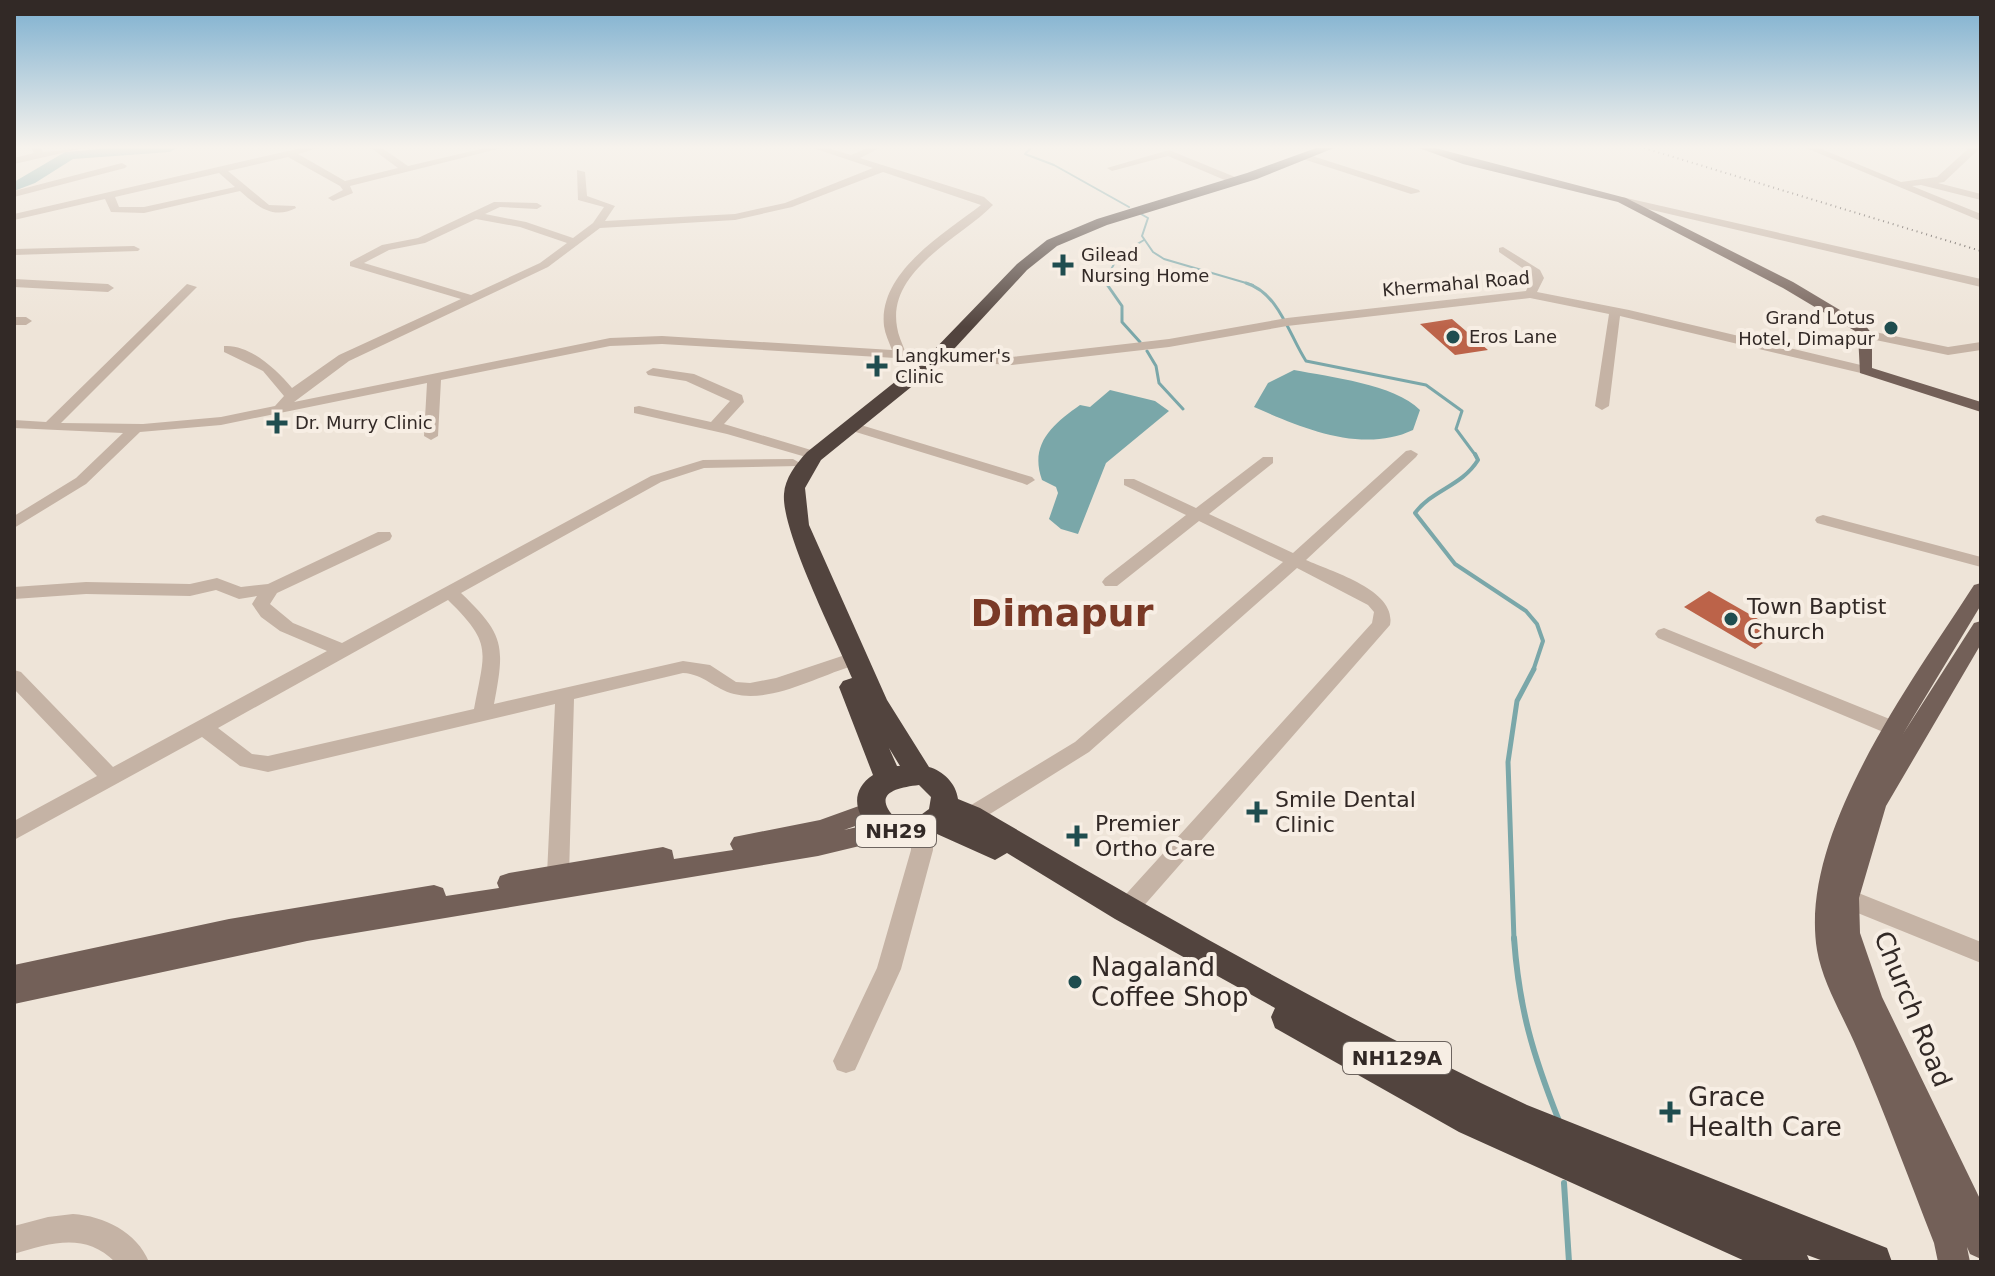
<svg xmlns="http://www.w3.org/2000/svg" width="1995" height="1276" font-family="'DejaVu Sans',sans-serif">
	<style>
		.water { fill: #7aa7a9 }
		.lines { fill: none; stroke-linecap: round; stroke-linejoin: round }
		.stream-far4 { stroke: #7aa7a9; stroke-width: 2 }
		.stream-far3 { stroke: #7aa7a9; stroke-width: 3 }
		.stream-far2 { stroke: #7aa7a9; stroke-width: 4 }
		.stream-far1 { stroke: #7aa7a9; stroke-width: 5 }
		.stream { stroke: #7aa7a9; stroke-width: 6 }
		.river { fill: #7aa7a9; fill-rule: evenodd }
		.building { fill: #bc6349 }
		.minor { fill: #c5b3a5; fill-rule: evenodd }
		.major { fill: #736058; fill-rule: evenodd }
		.highway { fill: #52443e; fill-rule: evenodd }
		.rail { stroke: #322926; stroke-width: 2; stroke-dasharray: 1 4; stroke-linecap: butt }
		.poi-dot { fill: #1f4d4f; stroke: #f7eee4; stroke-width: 3 }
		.labels { text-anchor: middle; stroke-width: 8; stroke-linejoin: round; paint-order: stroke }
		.far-poi-label { font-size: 18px; fill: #322926; stroke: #f7eee4; text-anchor: start }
		.far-street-label { font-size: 18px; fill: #322926; stroke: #f7eee4 }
		.shield { fill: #f7eee4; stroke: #6d645f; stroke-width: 2 }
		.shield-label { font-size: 20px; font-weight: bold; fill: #322926 }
		.poi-label { font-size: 22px; fill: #322926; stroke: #f7eee4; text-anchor: start }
		.near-poi-label { font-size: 26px; fill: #322926; stroke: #f7eee4; text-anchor: start }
		.near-street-label { font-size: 26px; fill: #322926; stroke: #f7eee4 }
		.town-label { font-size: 38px; font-weight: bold; fill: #7a3926; stroke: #f7eee4 }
	</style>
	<rect width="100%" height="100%" fill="#eee4d8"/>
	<path class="water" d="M1294,370C1330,377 1394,384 1420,410L1413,430C1362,454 1302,428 1254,407L1268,383Z
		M1110,390L1155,401L1169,411L1106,463L1078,534L1061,529L1049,519L1058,493L1056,487L1042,480C1029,444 1053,424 1080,405L1090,407Z"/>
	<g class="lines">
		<path class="stream-far4" d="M1031,148L1025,154L1054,165L1129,207
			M1141,214L1148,218L1142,236L1153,252L1164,259L1253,285
			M1107,285C1108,263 1125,251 1144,240"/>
		<path class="stream-far3" d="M1106,283L1122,306V322L1140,342
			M1246,283C1279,293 1289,335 1306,361L1426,385L1462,411L1456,429L1476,456
			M1147,351L1156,366L1159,383L1183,409"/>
		<path class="stream-far2" d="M1475,454L1478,460C1462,486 1432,490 1415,513L1455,564L1526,611L1537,624L1543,641L1533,671"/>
		<path class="stream-far1" d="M1514,940L1508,762L1517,701L1534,669"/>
		<path class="stream" d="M1514,938C1519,1009 1533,1055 1559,1121
			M1564,1183L1569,1262"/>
		<path class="river" d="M111,148H177L170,152L73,159L35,183L14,191V182L65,152Z"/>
	</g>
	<path class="building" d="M1452,319L1488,350L1455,355L1420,324Z
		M1709,591L1779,631L1755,649L1684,607Z"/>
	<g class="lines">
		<path class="minor" d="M31,148H41L43,152L84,148L14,164V158L34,153Z
			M301,148H318L298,154L345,181L398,168L371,148H382L408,166L485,148H502L350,186L353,193L333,201L328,198L343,190L340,186L288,157L228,171L269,205L295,206L296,208C273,220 257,206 240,191L144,213L111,212L105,199L14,220V214ZM219,173L235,187L144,207H119L115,197Z
			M813,148H828L851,155L867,148H880L860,158L984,197L993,205C961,238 887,270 897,327C898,335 902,343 905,351L1012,357L1169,339L1287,318L1526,291L1532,278L1531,274L1499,252V248L1503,247L1540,270L1544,278L1537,292L1629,310L1865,366L1872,370L1865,374L1620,316L1609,406L1602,410L1595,406L1609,314L1530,298L1287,326L1169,347L1012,365L662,344L610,346L441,380L438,436L431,440L424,436L427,383L221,425L140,432L86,484L14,528V516L76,478L123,433L14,428V420L46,422L187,284L197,287L61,423L143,424L221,417L275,406L284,396L263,371L224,352V346C250,344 277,370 292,388L339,355L461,299L350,266V262L382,245L418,238L494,202L537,203L542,206L537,209L500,207L485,214L526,222L573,238L593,223L604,207L578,200L577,170L585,172L587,196L615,206L605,221L735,214L785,203L873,168ZM883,172L981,205C945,233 878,272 884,326C885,334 889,342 892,350L662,336L610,338L294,402L349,361L548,267L600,228L735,220L792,207ZM476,219L520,227L567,243L540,263L471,295L364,263L389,250L425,243Z
			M1806,148H1819L1901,182L1937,177L1969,148H1980L1944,182L1938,183L1981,194V200L1921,185L1912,186L1981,214V221Z
			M1169,150L1235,177L1236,179L1227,181L1168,156L1112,171L1107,168Z
			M1306,154L1419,190L1420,192L1411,194L1303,159L1301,157Z
			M122,163L127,166L125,168L14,197V191Z
			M1622,197L1981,279V287L1618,202L1617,200Z
			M134,246L140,249L138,251L14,255V249Z
			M14,279L108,284L114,288L108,292L14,287Z
			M14,317H26L32,321L26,325H14Z
			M1865,330L1948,347L1981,342V350L1948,355L1861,337L1859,334Z
			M653,368L694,374L742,395L744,402L724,424L811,450L813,453L806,457L727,434L634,413V407L639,406L711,422L730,401L686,381L648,375L646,372Z
			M851,422L1032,477L1035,480L1027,485L1022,483L846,429L844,426Z
			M1411,450L1418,454L1416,457L1306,560C1332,572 1397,590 1390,625L1134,917L1126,920L1118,917L1115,910L1118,903L1372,623L1374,612L1368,605L1297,568L1089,752L977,822L970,824L963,822L959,816L963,810L1075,742L1283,562L1199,521L1117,586H1105L1102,582L1105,578L1186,515L1124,485V479H1134L1196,508L1263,457H1273V463L1209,514L1293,553L1406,451Z
			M793,459L800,463L798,466L704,468L661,482L461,593C505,635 505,646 494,704L683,661L710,665L736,682L750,683L776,678L842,656L851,662L849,667C815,678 770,703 734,694C714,689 704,674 683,673L574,699L569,875L566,882L558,884L550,882L547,875L555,704L268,772L240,766L202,737L14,840V821L97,776L14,689V670L21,672L113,767L327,651L280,631L261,617L252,604L257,596L239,599L216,590L190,596L86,594L14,599V587L86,582L190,584L217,578L241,587L268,584L378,532H390L392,536L390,540L277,593L270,604L293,623L342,643L651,476L703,460ZM448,600C493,644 485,650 474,709L268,756L252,754L218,728Z
			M1823,515L1981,557V567L1817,523L1815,520L1817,517Z
			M1664,628L1902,724L1905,729L1902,734H1888L1658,638L1655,634L1658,630Z
			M922,821L930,824L933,830V850L901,969L855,1070L846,1073L837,1070L833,1061L877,968L911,850V830L914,824Z
			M1846,888L1981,942V963L1838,905L1835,898L1838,891Z
			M73,1214C104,1216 137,1232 149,1262H115C85,1232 51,1243 14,1254V1226L48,1217Z"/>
		<path class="major" d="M1419,148H1435L1626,198L1793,282L1865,325L1872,334V368L1981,402V412L1860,373L1858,334L1855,331L1783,288L1618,202L1463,164Z
			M1981,583V605L1903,734L1974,623L1981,621V644L1886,806L1859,898L1860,933L1882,997L1981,1201V1259L1970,1254L1967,1247L1970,1262H1938L1934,1243C1909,1179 1885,1114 1858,1051C1845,1019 1823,985 1817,950C1798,833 1913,680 1974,585Z
			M870,802L878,804L882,811L878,818L844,830L889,820L897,823L901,830L897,837L818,856L307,941L14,1004V965L229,919L434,885L443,888L446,896L499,888L497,883L500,876L509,873L663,847L672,850L674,859L733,850L730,844L734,837L820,820Z"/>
		<path class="highway" d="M1316,148H1334L1257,179L1107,225L1057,246L1027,270L942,362L821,460L805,488L809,525L887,700L929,767C943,771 956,783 958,799L980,808C1158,913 1340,1017 1527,1105L1887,1248L1892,1262H1826L1807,1255L1810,1262H1747L1459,1132L1275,1028L1271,1017L1275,1008L1115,919L1007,853L995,860L937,834C894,868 826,806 873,775L839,687L843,681L852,678C836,639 781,531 784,494C785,478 796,464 807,452L930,354L1017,264L1047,240L1097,219L1247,173ZM889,748L900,766H897ZM919,785L931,797L929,809L914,820H897C871,794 894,788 919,785Z"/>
		<path class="rail" d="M1644,148L1981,251"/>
	</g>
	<linearGradient id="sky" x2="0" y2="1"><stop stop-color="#7cafcf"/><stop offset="0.45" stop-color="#f7f3ed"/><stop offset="1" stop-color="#f7f3ed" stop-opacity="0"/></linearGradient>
	<rect width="1995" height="327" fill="url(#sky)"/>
	<g class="poi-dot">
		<path d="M1059 253h8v8h8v8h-8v8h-8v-8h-8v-8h8z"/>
		<circle cx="1891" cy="328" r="8"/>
		<circle cx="1453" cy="337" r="8"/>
		<path d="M873 354h8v8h8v8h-8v8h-8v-8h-8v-8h8z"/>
		<path d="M273 411h8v8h8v8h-8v8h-8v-8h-8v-8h8z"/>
		<circle cx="1731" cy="619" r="8"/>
		<path d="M1253 800h8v8h8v8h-8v8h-8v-8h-8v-8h8z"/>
		<path d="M1073 824h8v8h8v8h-8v8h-8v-8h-8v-8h8z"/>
		<circle cx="1075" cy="982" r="8"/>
		<path d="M1666 1100h8v8h8v8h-8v8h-8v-8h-8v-8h8z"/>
	</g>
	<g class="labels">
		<g class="far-poi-label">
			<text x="1081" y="261">Gilead<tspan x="1081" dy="21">Nursing Home</tspan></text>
			<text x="1875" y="324" text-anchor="end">Grand Lotus<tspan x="1875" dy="21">Hotel, Dimapur</tspan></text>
			<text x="1469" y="343">Eros Lane</text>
			<text x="895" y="362">Langkumer's<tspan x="895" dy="21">Clinic</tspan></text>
			<text x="295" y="429">Dr. Murry Clinic</text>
		</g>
		<g class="far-street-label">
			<text transform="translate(1456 284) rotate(-5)" y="6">Khermahal Road</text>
		</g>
		<g class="shield">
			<rect x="856" y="815" width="80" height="32" rx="6"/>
			<rect x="1343" y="1042" width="108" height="32" rx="6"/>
		</g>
		<g class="shield-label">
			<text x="896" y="838">NH29</text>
			<text x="1397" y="1065">NH129A</text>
		</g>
		<g class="poi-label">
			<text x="1747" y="614">Town Baptist<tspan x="1747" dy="25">Church</tspan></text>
			<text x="1275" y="807">Smile Dental<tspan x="1275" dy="25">Clinic</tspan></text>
			<text x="1095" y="831">Premier<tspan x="1095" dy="25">Ortho Care</tspan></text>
		</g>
		<g class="near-poi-label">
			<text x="1091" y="976">Nagaland<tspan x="1091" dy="30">Coffee Shop</tspan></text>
			<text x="1688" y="1106">Grace<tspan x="1688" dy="30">Health Care</tspan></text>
		</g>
		<g class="near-street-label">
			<text transform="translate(1913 1009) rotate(68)" y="9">Church Road</text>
		</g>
		<g class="town-label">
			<text x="1062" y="626">Dimapur</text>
		</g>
	</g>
	<rect width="1995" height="1276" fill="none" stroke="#322926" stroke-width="32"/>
</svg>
